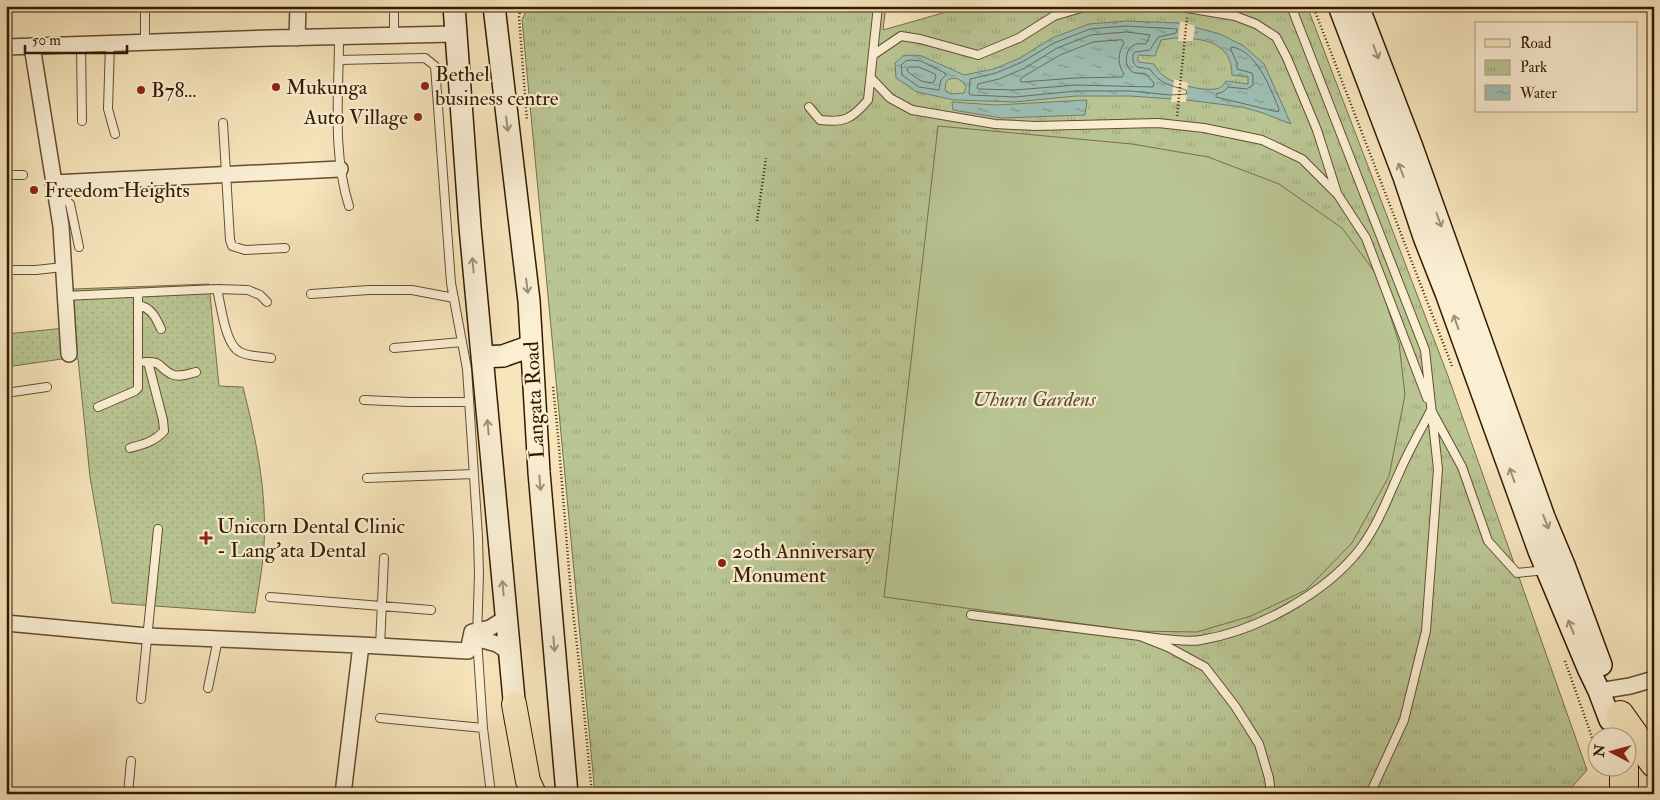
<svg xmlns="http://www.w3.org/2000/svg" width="1660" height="800" font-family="'IM FELL Double Pica',serif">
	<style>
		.grass { fill: url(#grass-dots); stroke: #76704a }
		.park { fill: url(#park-tufts); stroke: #76704a }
		.garden { fill: #b9c593; stroke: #76704a }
		.water { fill: url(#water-ripples); stroke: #737d6c; fill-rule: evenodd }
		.pier { fill: #f7e5bc }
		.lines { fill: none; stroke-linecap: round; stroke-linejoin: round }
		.shore { stroke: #686d5a; stroke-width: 1 }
		.lane-casing { stroke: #654e2f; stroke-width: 10 }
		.street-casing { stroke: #654e2f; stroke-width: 18 }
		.secondary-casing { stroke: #341b00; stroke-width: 24 }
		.primary-casing { stroke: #341b00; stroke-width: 26 }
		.highway-casing { stroke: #341b00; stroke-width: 30 }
		.path { stroke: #341b00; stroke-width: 2.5; stroke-dasharray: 1 2.5; stroke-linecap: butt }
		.lane { stroke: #faeed3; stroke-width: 8 }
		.street { stroke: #faeed3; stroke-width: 15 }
		.secondary { stroke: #faeed3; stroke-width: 21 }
		.primary { stroke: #f7e5bc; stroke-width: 24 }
		.highway { stroke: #f7e5bc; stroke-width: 28 }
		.oneway { stroke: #a18f74 }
		.poi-dot { fill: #8f2418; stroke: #faeed3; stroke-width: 2 }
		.labels { text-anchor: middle; stroke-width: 4.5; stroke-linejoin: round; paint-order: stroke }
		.poi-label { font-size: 21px; fill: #341b00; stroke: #faeed3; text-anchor: start }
		.park-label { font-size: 21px; font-style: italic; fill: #5c4e2c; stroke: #faeed3 }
		.street-label { font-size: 21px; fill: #341b00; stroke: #faeed3 }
	</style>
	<defs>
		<pattern id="grass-dots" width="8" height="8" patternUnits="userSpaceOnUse" patternTransform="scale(1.25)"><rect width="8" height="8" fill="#b9c593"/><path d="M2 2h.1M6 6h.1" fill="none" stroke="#a0a97d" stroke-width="1.8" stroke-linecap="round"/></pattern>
		<pattern id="park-tufts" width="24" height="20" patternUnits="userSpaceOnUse" patternTransform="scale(1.25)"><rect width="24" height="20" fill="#b9c593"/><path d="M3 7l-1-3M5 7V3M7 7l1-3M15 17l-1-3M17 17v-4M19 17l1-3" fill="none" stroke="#a0a97d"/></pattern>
		<pattern id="water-ripples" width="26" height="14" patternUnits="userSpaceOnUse" patternTransform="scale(1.25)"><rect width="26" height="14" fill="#9dbfb4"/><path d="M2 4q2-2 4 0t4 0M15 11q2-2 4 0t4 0" fill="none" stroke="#819a90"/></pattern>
	</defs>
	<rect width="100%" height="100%" fill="#f7e5bc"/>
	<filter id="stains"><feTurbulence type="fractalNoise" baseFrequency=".004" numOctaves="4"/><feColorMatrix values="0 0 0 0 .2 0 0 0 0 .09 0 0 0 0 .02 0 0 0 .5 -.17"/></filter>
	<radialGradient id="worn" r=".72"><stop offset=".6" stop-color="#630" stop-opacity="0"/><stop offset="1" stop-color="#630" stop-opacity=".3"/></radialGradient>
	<path class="grass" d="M209,284L219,386L243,387C256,439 267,491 264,545C263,567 258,591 255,613L112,603L90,477L78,359L69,358L6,367V334L75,327L73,289Z"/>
	<path class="park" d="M528,6H886L883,30L967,6H1307L1448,376L1587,770L1566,794H595L522,20Z"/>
	<path class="garden" d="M938,126L1132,144L1208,157L1279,184L1342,228L1377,275L1399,343L1405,395L1389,476L1352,543L1306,590L1251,616L1197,632L1136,631L884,597Z"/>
	<path class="water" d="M1126,21L1179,23L1220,34L1244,46L1264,64L1291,124L1263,113L1242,107L1187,100L1130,96H1076L1015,102L954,100L917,92L896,78L895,63L903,56L912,55L922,56L964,75L994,69L1020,58L1052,38L1089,24ZM1175,38C1202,38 1232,41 1232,75L1248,77V84L1226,81C1224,83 1223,86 1221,87C1210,94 1173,84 1164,76C1159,73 1157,69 1154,64L1138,62V55L1155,56L1161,40ZM956,78L963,82L966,87L964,93L951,94L945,90L946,82L949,79Z
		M1087,100L1085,115L1002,118L953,110L952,102L996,105Z"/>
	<path class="pier" d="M1180,21L1195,26L1193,41H1178Z
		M1174,79L1188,83L1186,102H1171Z"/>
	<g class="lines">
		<path class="shore" d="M1127,26L1177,29L1176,33L1158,37L1150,50L1135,52L1133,55V62L1137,67L1150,69C1158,83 1172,86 1186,90L1187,94L1170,95L1131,91H1076L1015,97L971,95L969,94L970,79L996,73L1022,62L1054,43L1090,29Z
			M1127,32L1150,35L1146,44C1142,44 1138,43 1134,45C1125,49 1124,64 1130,70C1135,75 1141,72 1146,74C1148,76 1152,81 1154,83L1153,87L1076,85L1015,90L979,89L977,88L978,84L999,79L1025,68L1057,48L1091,35Z
			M1122,40L1124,43C1118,53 1117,64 1124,74L1122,77L1075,78L1022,82L1020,81L1021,78L1060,55L1093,42Z
			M1232,47C1257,51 1270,88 1279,109L1278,112L1216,97V94L1223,92L1228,87L1247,89L1253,85V77L1252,73L1237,69V63L1231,50Z
			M912,60L921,61L945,73L946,75L941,80L939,90L919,87L902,75L901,65L906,61Z
			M909,67H919L935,74L936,77L934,82L931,83L921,81L908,72L907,69Z"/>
		<g class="lane-casing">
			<path id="lane" d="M1175,6L1235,16L1256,24L1276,37L1287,58L1317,130L1337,193
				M1291,6L1425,350L1438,469L1426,631L1404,720L1370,794
				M394,35V6
				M339,37C339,93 332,152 349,206
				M145,42V6
				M110,43L108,109L115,134
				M81,44L82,121
				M873,55L901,36L920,39L978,55L1019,38L1054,16L1088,6
				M339,60L425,58L435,66L451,283L467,369L478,537L479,574L477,638L483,728L491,794
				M871,78L890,98L912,110L995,124L1036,126L1158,123L1204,128L1262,140L1302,159L1338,195L1366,238L1427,398
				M809,107L820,120C844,123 852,119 868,100L878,6
				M223,123L230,240L232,246L245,250L285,248
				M6,175H23
				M56,198L67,201L70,204L79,247
				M6,270H36L63,267
				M217,289C221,305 225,345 240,352C249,357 261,356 271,358
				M311,294L369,290H412L454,298
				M65,296L217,289L248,290L260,295L267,302
				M138,305C152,308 156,318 161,329
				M394,348L462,342
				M145,362C162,361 158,367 171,374C178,378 188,374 196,372
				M6,393L47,387
				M364,400L410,402H469
				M98,407L135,391L138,388V293
				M130,448C144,444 154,442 164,431L163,420L148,362
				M367,478L474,474
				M270,597L431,610
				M971,615L1140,636L1168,647L1205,667L1235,706L1259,744L1269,778L1271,794
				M1140,636C1156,638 1187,643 1201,640C1257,631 1326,593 1360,549C1378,525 1388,497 1400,471C1409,450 1421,430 1431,410L1462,467L1488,541L1517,573L1546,570
				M380,646L384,558
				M208,688L218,639
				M141,699L158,529
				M380,718L483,728
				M128,794L131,761"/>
		</g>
		<g class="street-casing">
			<path id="street" d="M297,38L298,6
				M32,46L61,226L69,354
				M6,47L271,38L455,34
				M53,183L340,169
				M6,623L147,636L361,645L468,651
				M470,645L472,637L497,644L509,652
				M468,651L472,632L490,628L506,618
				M1599,691L1630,686L1654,679
				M343,794L361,645"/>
		</g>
		<g class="secondary-casing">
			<path id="secondary" d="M454,6L470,227L516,721
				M494,6L529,301L539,472L567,794
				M1339,6L1404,177L1424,237L1446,293L1539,551L1588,668L1599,691L1610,720
				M1358,6L1412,147L1544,517L1564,565L1601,665
				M482,357L503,356L531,346"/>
		</g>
		<g class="primary-casing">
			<path id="primary" d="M514,704L528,781L534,794"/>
		</g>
		<g class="highway-casing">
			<path id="highway" d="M1620,715L1654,763
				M1624,768V794"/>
		</g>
		<path class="path" d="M521,6L519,17L527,121
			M1313,6L1452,366
			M1177,116L1187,17
			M757,221L766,158
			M553,387L558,435L571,595L580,671L592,794
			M1565,661L1598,754"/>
		<use href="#lane" class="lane"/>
		<use href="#street" class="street"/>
		<use href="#secondary" class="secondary"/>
		<use href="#primary" class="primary"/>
		<use href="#highway" class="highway"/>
	</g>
	<defs><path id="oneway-shaft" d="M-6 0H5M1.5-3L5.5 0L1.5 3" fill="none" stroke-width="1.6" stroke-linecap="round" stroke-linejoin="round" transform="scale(1.25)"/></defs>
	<g class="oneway">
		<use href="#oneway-shaft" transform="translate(1376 52) rotate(69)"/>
		<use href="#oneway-shaft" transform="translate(507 124) rotate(83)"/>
		<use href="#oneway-shaft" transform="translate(1401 170) rotate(-111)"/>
		<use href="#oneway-shaft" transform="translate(1439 220) rotate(70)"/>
		<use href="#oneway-shaft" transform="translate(473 265) rotate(-95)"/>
		<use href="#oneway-shaft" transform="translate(527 286) rotate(83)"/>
		<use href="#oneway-shaft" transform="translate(1456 322) rotate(-109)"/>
		<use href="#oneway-shaft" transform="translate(488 427) rotate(-95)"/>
		<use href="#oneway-shaft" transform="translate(1512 475) rotate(-110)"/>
		<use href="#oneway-shaft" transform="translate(540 483) rotate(85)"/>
		<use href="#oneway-shaft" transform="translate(1546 522) rotate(68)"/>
		<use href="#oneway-shaft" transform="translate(503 588) rotate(-95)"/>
		<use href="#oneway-shaft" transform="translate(1571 627) rotate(-112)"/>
		<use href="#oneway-shaft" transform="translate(554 644) rotate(85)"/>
	</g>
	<g class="poi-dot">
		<circle cx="425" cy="86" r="5"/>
		<circle cx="276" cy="87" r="5"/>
		<circle cx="141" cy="90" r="5"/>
		<circle cx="418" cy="117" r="5"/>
		<circle cx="34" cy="190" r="5"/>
		<path d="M203.5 530.5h5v5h5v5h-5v5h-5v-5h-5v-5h5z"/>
		<circle cx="722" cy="563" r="5"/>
	</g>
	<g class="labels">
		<g class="poi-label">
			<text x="435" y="81">Bethel<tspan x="435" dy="24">business centre</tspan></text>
			<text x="286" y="94">Mukunga</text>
			<text x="151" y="97">B78...</text>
			<text x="408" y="124" text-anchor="end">Auto Village</text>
			<text x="44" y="197">Freedom Heights</text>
			<text x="217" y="533">Unicorn Dental Clinic<tspan x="217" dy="24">- Lang'ata Dental</tspan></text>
			<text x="732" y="558">20th Anniversary<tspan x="732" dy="24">Monument</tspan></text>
		</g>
		<g class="park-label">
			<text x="1034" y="406">Uhuru Gardens</text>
		</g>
		<g class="street-label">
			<text transform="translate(534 400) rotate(-93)" y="7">Langata Road</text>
		</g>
	</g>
	<rect width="1660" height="800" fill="none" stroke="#f7e5bc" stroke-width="25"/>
	<rect x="8" y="8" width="1645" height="785" fill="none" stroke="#341b00" stroke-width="2.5"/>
	<rect x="12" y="12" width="1635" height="775" fill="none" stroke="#341b00"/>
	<rect x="1475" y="22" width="162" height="90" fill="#faeed3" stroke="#ab9a7f"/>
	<rect x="1485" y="39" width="25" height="8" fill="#f7e5bc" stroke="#ab9a7f"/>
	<text x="1520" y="48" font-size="15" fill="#341b00">Road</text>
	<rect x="1485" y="60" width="25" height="15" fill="url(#park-tufts)" stroke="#ab9a7f"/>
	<text x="1520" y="72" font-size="15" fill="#341b00">Park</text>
	<rect x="1485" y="85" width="25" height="15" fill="url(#water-ripples)" stroke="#ab9a7f"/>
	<text x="1520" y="98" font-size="15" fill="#341b00">Water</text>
	<g transform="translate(1612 752) rotate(276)"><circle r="24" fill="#faeed3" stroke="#ab9a7f"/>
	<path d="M0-4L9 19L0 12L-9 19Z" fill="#8f2418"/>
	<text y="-8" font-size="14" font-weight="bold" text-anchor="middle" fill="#341b00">N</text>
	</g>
	<path d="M25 45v8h102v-8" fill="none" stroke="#341b00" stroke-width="2.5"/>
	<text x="32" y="45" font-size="15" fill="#341b00" stroke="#faeed3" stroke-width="4" paint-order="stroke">50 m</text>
	<rect width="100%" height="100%" filter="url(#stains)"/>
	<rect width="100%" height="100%" fill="url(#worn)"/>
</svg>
